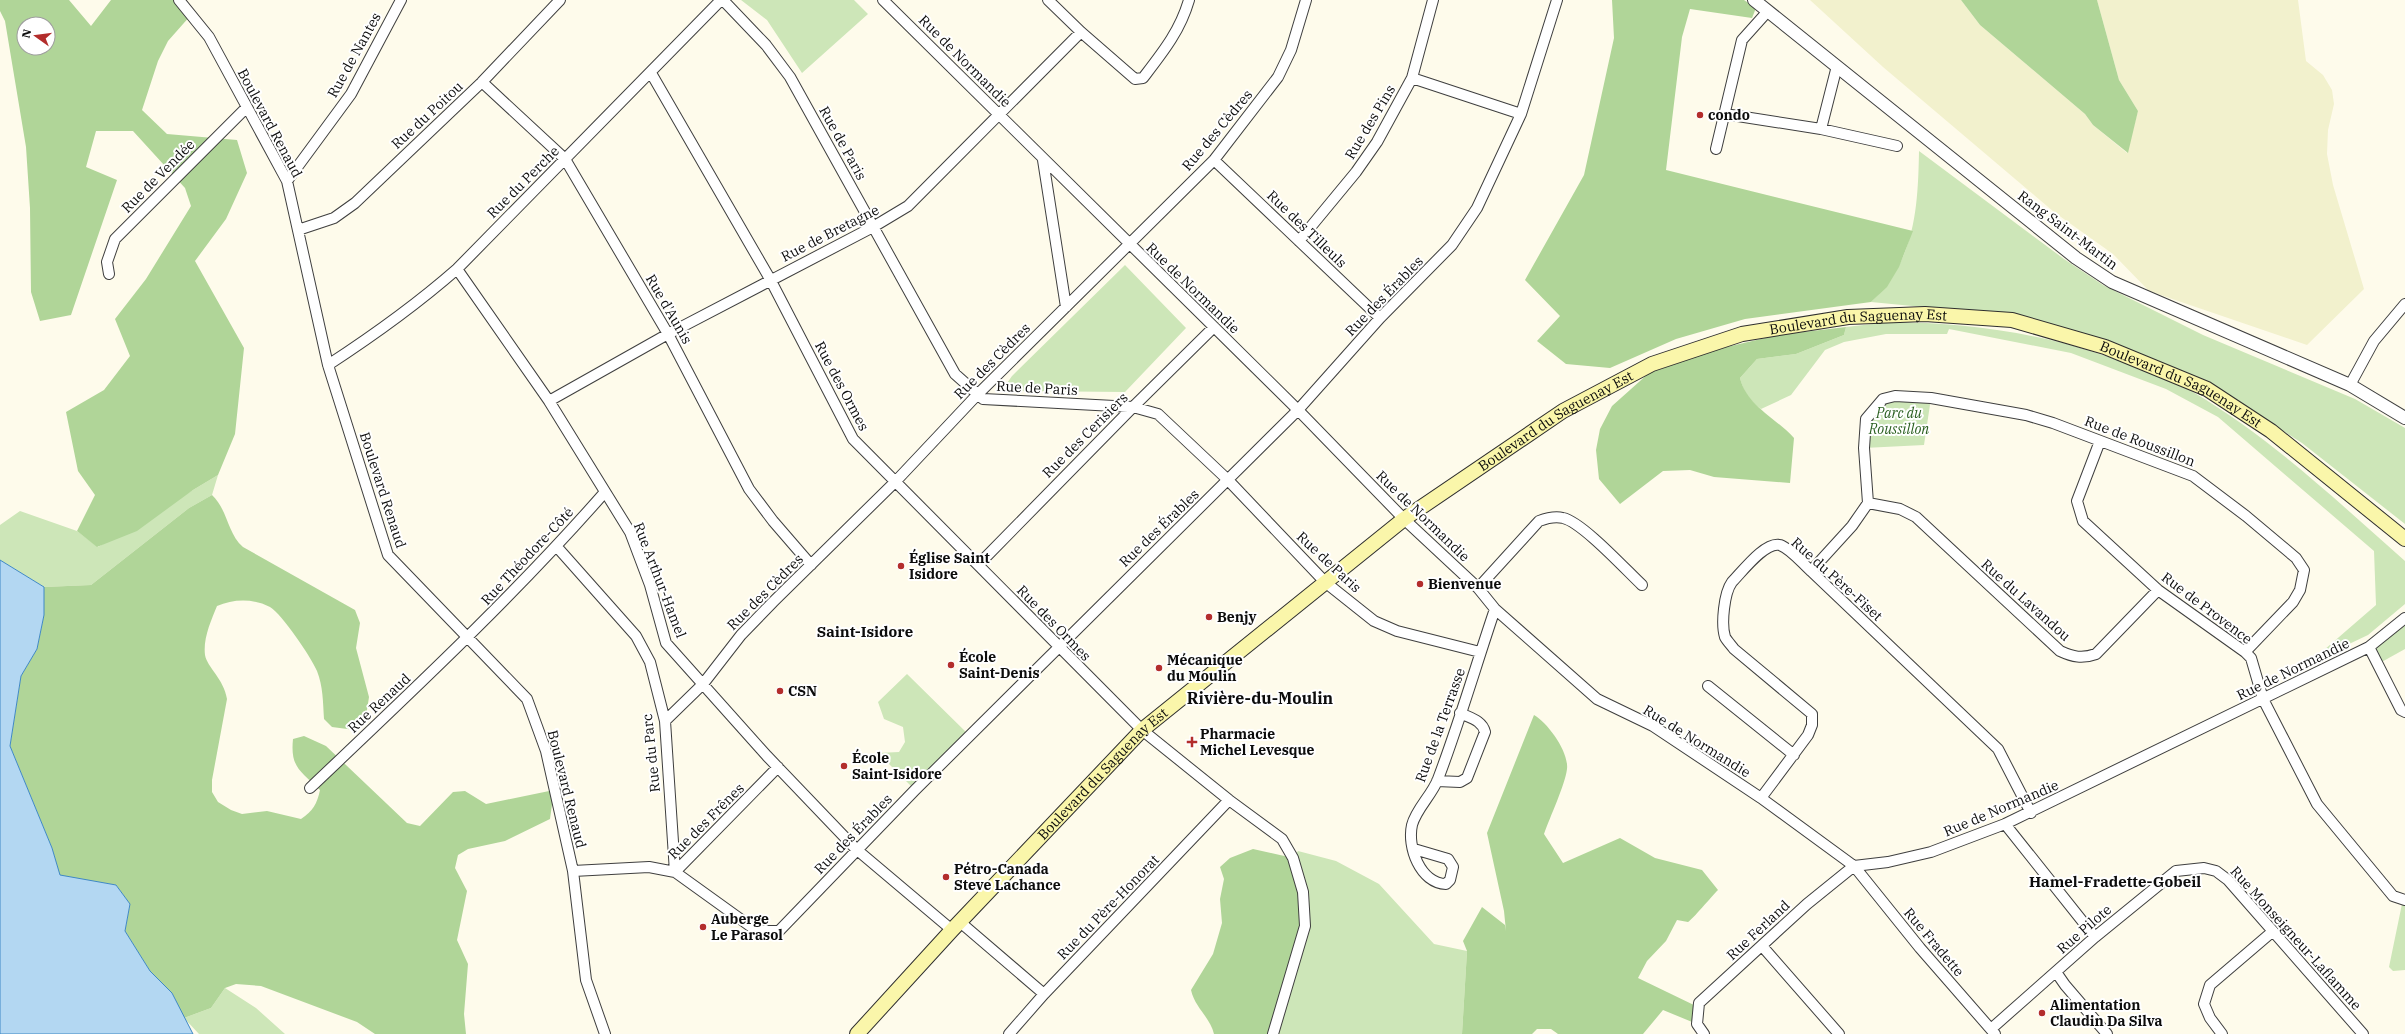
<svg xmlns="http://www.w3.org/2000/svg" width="2405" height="1034" font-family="'IBM Plex Serif',serif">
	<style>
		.farmland { fill: #f2f1cd }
		.green { fill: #cde6b8 }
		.forest { fill: #b0d598; fill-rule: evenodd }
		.water { fill: #b3d7f2; stroke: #3f88c5 }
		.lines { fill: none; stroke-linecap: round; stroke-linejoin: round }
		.minor-casing { stroke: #3f3f3f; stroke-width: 12 }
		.tertiary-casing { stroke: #3f3f3f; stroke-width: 14 }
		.secondary-casing { stroke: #2e2e2e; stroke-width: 16 }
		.minor { stroke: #fff; stroke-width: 10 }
		.tertiary { stroke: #fff; stroke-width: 12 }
		.secondary { stroke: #faf6aa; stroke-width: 14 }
		.poi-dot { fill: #b32d2c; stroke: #fff; stroke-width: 1.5 }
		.labels { text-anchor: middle; stroke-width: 4; stroke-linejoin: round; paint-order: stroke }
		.street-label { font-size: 14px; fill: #0c0c0c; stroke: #fff }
		.poi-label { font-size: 14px; font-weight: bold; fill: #0c0c0c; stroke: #fff; text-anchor: start }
		.park-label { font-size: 14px; font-style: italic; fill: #2a5f20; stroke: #fff }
		.neighbourhood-label { font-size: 15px; font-weight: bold; fill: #0c0c0c; stroke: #fff }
		.quarter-label { font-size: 16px; font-weight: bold; fill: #0c0c0c; stroke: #fff }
	</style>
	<rect width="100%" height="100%" fill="#fefbeb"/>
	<path class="farmland" d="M1810,0H1961L1980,25L2085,114L2093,125L2127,153L2138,111L2119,80L2097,0H2298L2306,61L2323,75L2332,90L2334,104L2328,130L2327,154L2333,185L2364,289L2307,345L2149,291L2113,254L2054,212L1883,67Z"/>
	<path class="green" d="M741,0H854L868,14L802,73L767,20Z
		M1919,151L2064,259L2103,285L2203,335L2355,399L2405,428V524L2302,443L2233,399L2116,344L2056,325L1995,314L1871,302C1915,261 1918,208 1919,151Z
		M1125,265L1186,328L1125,392L1017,391L1005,386L1012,376Z
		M1890,322C1983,323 2069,337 2154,375C2167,380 2181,385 2193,392C2271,438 2337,501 2405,561V604L2368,635L2309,663L2376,605L2374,551L2218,417L2166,389L2071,353L1949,329L1947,334H1886L1844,342L1825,350L1791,395L1761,409C1750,401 1743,391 1740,378L1757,359L1796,354L1844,335L1846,327Z
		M1931,398L1924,445L1864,448L1866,419L1883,399Z
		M218,475L212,495L189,508L91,585L44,587L0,560V525L20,511L77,531L98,547Z
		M2405,618V649L2378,664L2369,647Z
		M907,674L969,735L915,790L878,753L899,752L905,742L903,727L884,719L878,702Z
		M1298,851L1336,861L1379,884L1434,944L1467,951L1462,1034H1273L1293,858Z
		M2403,899L2405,900V970L2393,971L2389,967Z
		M225,988L256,1008L285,1034H199L184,1018L211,1008Z"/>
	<path class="forest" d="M0,0H69L91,26L111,0H179L191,15L168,41L158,61L142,110L167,134L237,140L247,173L226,219L195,261L244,348L235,434L218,475L193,490L137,531L97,547L77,531L95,495L78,471L66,412L104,390L130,356L115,319L146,279L191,206L185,188L133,131H96L86,167L117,180L71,315L40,321L31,292L30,208L26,147L5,21L0,11ZM24,24H48V48H24Z
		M1612,0H1744L1756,8L1752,18L1690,9L1682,37L1666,170L1913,231L1899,267L1887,287L1871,302L1745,319L1676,339L1610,368L1566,364L1537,341L1560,316L1525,280L1584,175L1614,38Z
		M1961,0H2097L2119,80L2138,111L2128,153L2093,125L2085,114L1980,25Z
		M1846,327L1844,335L1796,354L1757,359L1740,378C1747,406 1776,418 1794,438L1790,483L1714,477L1690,470L1663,471L1620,504L1599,479L1596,450L1600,429L1612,406L1649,373L1718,349L1778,335Z
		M212,495C228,510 227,533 243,547L355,610L360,623L356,648L369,697L365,723L355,730L332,727L324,719C323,702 323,686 317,671C311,657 282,614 270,607C253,598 233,599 217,606C211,621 203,638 205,655C207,667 224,679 227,699L212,780V792L218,802L231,810L242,814L267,811L301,819C313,811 317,804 320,790C301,771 290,768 293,739L304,736L326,746L407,823L420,826L453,792L465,791L486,804L554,790L550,819L505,841L468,849L458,855L455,868L467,891L457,940L468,964L464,1014L466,1034H375L357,1022L261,986L236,984L225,988L211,1008L184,1018L172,993L150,971L125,931L130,904L116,885L60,876L52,848L10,746L21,676L37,649L44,615V587L91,585L189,508Z
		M1534,715C1548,723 1569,752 1567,769C1565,785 1550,817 1544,834L1563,863L1620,838L1655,858L1702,870L1718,890C1712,896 1692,920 1688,922L1677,920L1666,941L1647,961L1638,978L1698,1007L1697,1024L1663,1010L1643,1034H1558L1551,1029H1537L1532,1034H1462L1467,951L1463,941L1482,907L1505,925L1506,931L1504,911L1487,833Z
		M1253,849L1293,858L1305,926L1273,1034H1214C1210,1017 1195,1008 1191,990L1213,954L1222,923L1220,899L1224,879L1220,867L1230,858Z"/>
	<path class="water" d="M0,560L44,587V615L37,649L21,676L10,746L52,848L60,875L116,885L130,904L125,931L150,971L172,993L193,1034H0Z"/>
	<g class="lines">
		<g class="minor-casing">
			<path id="minor" d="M179,0L209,37L287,181L328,365L388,555L527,699L546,751L573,871L586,980L605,1034
				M723,0L766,45L790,77L955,374L983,399L1133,407L1158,414L1228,480L1325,582L1374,621L1397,631L1480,652
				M883,0L1298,410L1404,519L1478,588L1495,609L1597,699L1653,726L1761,798L1854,866L1920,948L1995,1034
				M1048,0L1081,32L1135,79L1143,78C1163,52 1180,31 1189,0
				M651,73L770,279L853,439L1142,730L1229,800L1282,839L1293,858L1303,892L1305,926L1273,1034
				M1412,78L1521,114
				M482,82L565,159L668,334L749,489L773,521L811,565
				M1725,114L1821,129L1897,146
				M1821,129L1837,66
				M1716,149L1742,40L1768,11
				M1043,160L1066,307
				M1214,160L1380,318
				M287,181L351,94L401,0
				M298,230L334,218L355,203L482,82L560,0
				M1299,241L1356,172L1377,142L1412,78L1433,0
				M457,269L549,401L630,532L650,585L666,643L767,756L856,849L952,930
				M109,274L107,262L115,239L246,108
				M328,365C374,335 416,305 457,269L721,0
				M2350,385L2374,341L2405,304
				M549,401L668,334L873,227L908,206L1081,32
				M2100,441L2077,501L2083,521L2158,590L2245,652L2251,658L2263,699L2317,804L2393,896L2405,900
				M1868,503L1900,509L1916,517L2060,651C2073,657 2082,659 2096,654L2158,590
				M557,547L636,636L650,662L665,721L675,872L757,931H779L915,790L1298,410L1380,318L1452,245L1477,208L1521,114L1557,0
				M979,564L1133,407L1214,327
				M1811,571L1852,526L1868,503L1864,448L1866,419L1883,399L1895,396L1931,398L2026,415L2053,423L2193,476L2246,516L2296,558L2304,570L2300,590L2293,602L2245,652
				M1478,588L1539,521C1547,518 1555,516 1563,518C1582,522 1626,570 1642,585
				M2369,647L2401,710L2405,712
				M1708,686L1794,755
				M665,721L703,684L741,635L773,602L896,481L977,395L1214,160L1278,77L1291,50L1306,0
				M1437,781L1460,782L1467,778L1485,732C1482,720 1470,718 1460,713
				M310,788C411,692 513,597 605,492
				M1761,798L1808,735L1812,725V714L1734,649C1732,646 1727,641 1725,637C1721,624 1724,593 1732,582C1742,572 1765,541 1780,545C1791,549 1802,563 1811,571L1998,749L2031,813
				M2005,824L2095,937
				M1414,849L1448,859L1453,867L1450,880L1446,884C1420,883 1407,847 1412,825C1416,809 1432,795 1438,779C1459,724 1476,665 1495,609
				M1854,866L1888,862L1931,852L2005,824L2369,647L2405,618
				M573,871L649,867L675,872L778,767
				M960,922L1044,994
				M1762,946L1839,1034
				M2056,972L2065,985L2107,1034
				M1991,1029L2095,937L2176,871L2204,868L2216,871L2228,880L2363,1034
				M1009,1034L1044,994L1229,800
				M1704,1034L1697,1024L1699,1003L1807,904L1854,866
				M2222,1034L2210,1018L2204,1004L2210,985L2272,932"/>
		</g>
		<g class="tertiary-casing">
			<path id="tertiary" d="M1754,0L2076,258L2112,282L2350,385L2405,418"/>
		</g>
		<g class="secondary-casing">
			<g id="secondary">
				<path id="s1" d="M857,1034L952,930L1142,730L1404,519L1563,411L1652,364L1742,334L1848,317L1925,314L2012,320L2105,347L2207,389L2271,431L2405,539"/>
			</g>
		</g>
		<use href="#minor" class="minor"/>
		<use href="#tertiary" class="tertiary"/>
		<use href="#secondary" class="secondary"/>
	</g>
	<g class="poi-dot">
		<circle cx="1700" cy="115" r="4"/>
		<circle cx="901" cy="566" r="4"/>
		<circle cx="1420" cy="584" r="4"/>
		<circle cx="1209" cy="617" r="4"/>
		<circle cx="951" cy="665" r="4"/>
		<circle cx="1159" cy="668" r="4"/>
		<circle cx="780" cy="691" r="4"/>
		<path d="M1190 736h4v4h4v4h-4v4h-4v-4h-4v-4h4z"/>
		<circle cx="844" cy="766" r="4"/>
		<circle cx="946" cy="877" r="4"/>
		<circle cx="703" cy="927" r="4"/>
		<circle cx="2042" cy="1013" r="4"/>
	</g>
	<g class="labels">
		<g class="street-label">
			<text transform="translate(354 55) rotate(-61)" y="5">Rue de Nantes</text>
			<text transform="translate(965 61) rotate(45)" y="5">Rue de Normandie</text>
			<text transform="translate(427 115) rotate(-43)" y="5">Rue du Poitou</text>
			<text transform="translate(1370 122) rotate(-59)" y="5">Rue des Pins</text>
			<text transform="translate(270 123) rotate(62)" y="5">Boulevard Renaud</text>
			<text transform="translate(1217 130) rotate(-50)" y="5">Rue des Cèdres</text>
			<text transform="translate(843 143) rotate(61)" y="5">Rue de Paris</text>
			<text transform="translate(158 176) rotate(-45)" y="5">Rue de Vendée</text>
			<text transform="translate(523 182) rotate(-45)" y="5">Rue du Perche</text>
			<text transform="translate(1307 229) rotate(44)" y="5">Rue des Tilleuls</text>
			<text transform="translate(2068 230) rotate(37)" y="5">Rang Saint-Martin</text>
			<text transform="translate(830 233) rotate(-27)" y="5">Rue de Bretagne</text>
			<text transform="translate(1193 288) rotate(44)" y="5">Rue de Normandie</text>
			<text transform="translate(1384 296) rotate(-46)" y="5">Rue des Érables</text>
			<text transform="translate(669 309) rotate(60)" y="5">Rue d'Aunis</text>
			<text dy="5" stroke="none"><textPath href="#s1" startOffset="1258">Boulevard du Saguenay Est</textPath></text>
			<text transform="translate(992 361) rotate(-45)" y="5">Rue des Cèdres</text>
			<text transform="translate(842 386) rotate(62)" y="5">Rue des Ormes</text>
			<text dy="5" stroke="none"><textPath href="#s1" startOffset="1594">Boulevard du Saguenay Est</textPath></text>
			<text transform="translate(1037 388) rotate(3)" y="5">Rue de Paris</text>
			<text dy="5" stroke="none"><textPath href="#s1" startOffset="934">Boulevard du Saguenay Est</textPath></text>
			<text transform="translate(1085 435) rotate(-45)" y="5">Rue des Cerisiers</text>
			<text transform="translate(2140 441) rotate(21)" y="5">Rue de Roussillon</text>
			<text transform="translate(383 490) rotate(72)" y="5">Boulevard Renaud</text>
			<text transform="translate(1423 516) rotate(44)" y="5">Rue de Normandie</text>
			<text transform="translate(1159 528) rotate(-44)" y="5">Rue des Érables</text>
			<text transform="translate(527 556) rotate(-47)" y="5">Rue Théodore-Côté</text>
			<text transform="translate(1329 562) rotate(43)" y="5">Rue de Paris</text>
			<text transform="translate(1837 579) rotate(42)" y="5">Rue du Père-Fiset</text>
			<text transform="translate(660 580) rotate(69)" y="5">Rue Arthur-Hamel</text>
			<text transform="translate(765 592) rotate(-45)" y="5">Rue des Cèdres</text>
			<text transform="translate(2026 600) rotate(42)" y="5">Rue du Lavandou</text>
			<text transform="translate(2207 608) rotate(37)" y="5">Rue de Provence</text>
			<text transform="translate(1054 623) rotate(46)" y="5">Rue des Ormes</text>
			<text transform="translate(2293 669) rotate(-26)" y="5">Rue de Normandie</text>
			<text transform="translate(379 703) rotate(-43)" y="5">Rue Renaud</text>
			<text transform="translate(1440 725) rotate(-70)" y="5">Rue de la Terrasse</text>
			<text transform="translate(1697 741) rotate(32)" y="5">Rue de Normandie</text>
			<text transform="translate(651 753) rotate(-96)" y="5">Rue du Parc</text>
			<text dy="5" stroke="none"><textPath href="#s1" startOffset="358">Boulevard du Saguenay Est</textPath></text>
			<text transform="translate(567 789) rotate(76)" y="5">Boulevard Renaud</text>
			<text transform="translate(2001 808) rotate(-23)" y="5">Rue de Normandie</text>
			<text transform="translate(706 821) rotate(-45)" y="5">Rue des Frênes</text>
			<text transform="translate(853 834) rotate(-46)" y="5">Rue des Érables</text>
			<text transform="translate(1108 907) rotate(-46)" y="5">Rue du Père-Honorat</text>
			<text transform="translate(2084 929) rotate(-41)" y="5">Rue Pilote</text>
			<text transform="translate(1758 930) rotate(-43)" y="5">Rue Ferland</text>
			<text transform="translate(2296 938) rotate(48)" y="5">Rue Monseigneur-Laflamme</text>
			<text transform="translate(1934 942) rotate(50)" y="5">Rue Fradette</text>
		</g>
		<g class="poi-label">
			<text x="1708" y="120">condo</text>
			<text x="909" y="563">Église Saint<tspan x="909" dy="16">Isidore</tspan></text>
			<text x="1428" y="589">Bienvenue</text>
			<text x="1217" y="622">Benjy</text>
			<text x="959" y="662">École<tspan x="959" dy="16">Saint-Denis</tspan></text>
			<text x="1167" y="665">Mécanique<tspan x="1167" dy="16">du Moulin</tspan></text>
			<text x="788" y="696">CSN</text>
			<text x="1200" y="739">Pharmacie<tspan x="1200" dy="16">Michel Levesque</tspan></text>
			<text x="852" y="763">École<tspan x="852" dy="16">Saint-Isidore</tspan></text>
			<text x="954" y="874">Pétro-Canada<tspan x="954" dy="16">Steve Lachance</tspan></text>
			<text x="711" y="924">Auberge<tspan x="711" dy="16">Le Parasol</tspan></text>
			<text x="2050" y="1010">Alimentation<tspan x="2050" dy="16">Claudin Da Silva</tspan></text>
		</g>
		<g class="park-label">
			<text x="1899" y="418">Parc du<tspan x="1899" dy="16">Roussillon</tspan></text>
		</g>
		<g class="neighbourhood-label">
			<text x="865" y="637">Saint-Isidore</text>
			<text x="2115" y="887">Hamel-Fradette-Gobeil</text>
		</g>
		<g class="quarter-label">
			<text x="1260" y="704">Rivière-du-Moulin</text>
		</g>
	</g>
	<g transform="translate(36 36) rotate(284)"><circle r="19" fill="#ffffff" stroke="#9e9e9e"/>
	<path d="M0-3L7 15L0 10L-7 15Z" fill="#b32d2c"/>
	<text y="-6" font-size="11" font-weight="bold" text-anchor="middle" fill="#0c0c0c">N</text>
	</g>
</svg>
